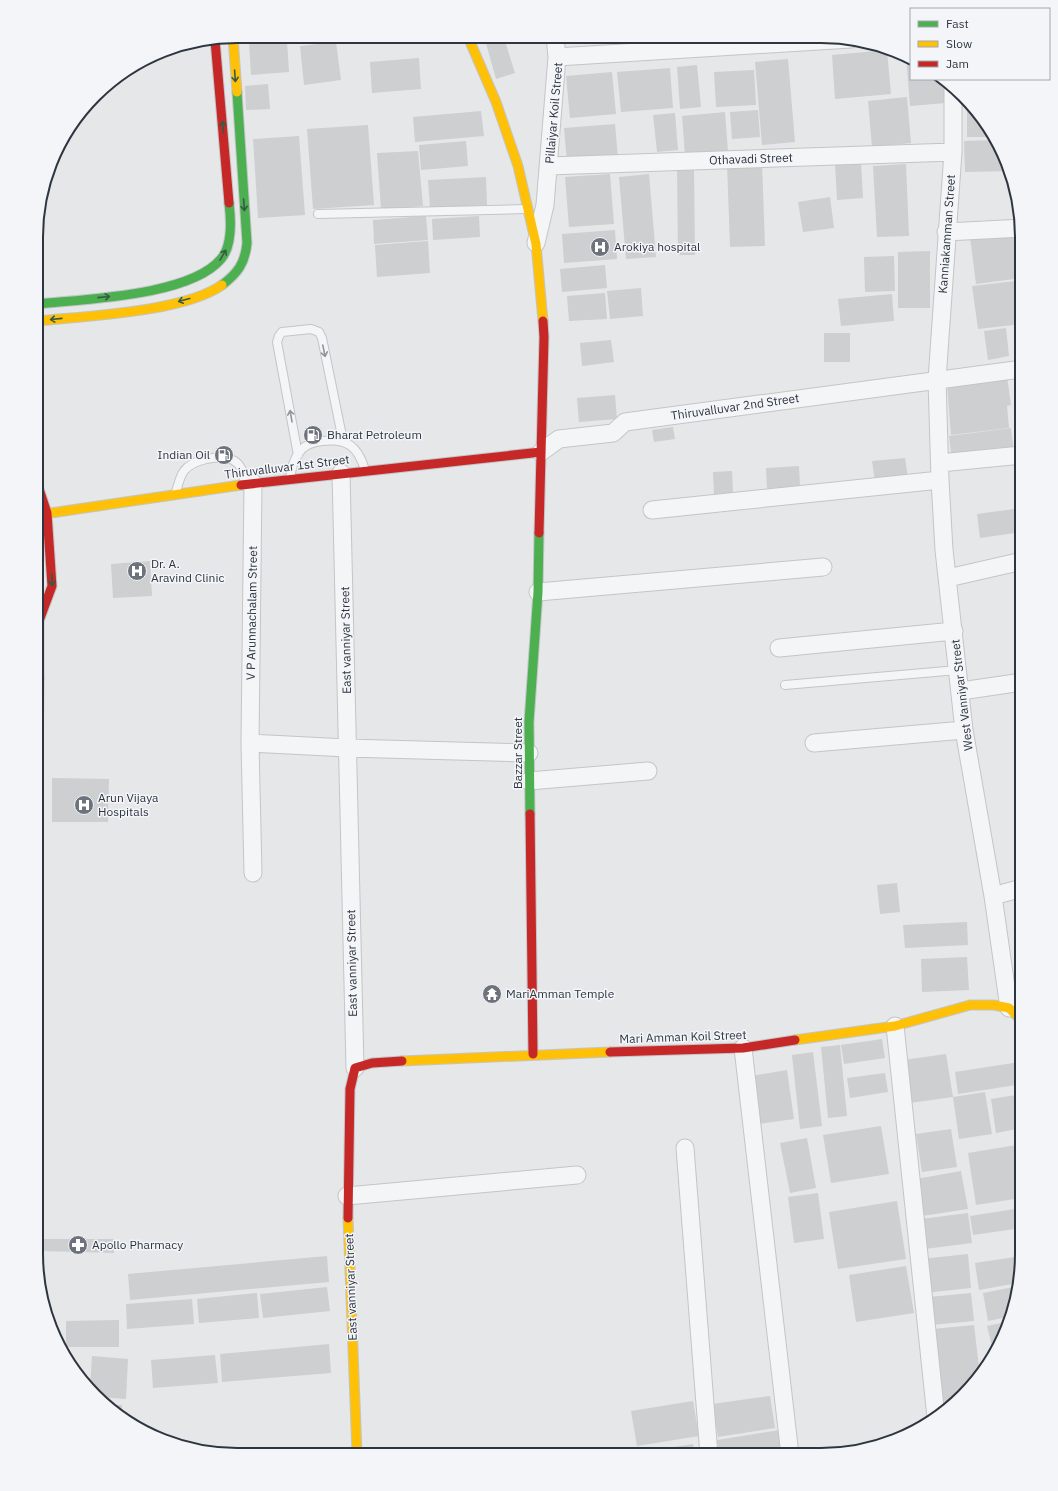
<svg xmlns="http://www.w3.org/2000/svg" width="1058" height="1491" font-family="'IBM Plex Sans',sans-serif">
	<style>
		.building { fill: #cdcfd1 }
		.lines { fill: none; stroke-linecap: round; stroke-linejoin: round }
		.lane-casing { stroke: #c3c5c7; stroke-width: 10 }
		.street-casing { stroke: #c3c5c7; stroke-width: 19 }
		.fast-casing { stroke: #c3c5c7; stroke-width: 11 }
		.slow-casing { stroke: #c3c5c7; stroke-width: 11 }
		.jam-casing { stroke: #c3c5c7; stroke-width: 11 }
		.lane { stroke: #f4f5f6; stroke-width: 8 }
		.street { stroke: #f4f5f6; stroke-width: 17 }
		.fast { stroke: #4caf50; stroke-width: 9 }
		.slow { stroke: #ffc107; stroke-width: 9 }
		.jam { stroke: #c62828; stroke-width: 9 }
		.oneway { stroke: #365a46 }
		.oneway2 { stroke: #90959c }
		.labels { text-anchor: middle; stroke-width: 3; stroke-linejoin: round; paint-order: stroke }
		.street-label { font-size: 12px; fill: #2d3541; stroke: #f3f5f8 }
		.poi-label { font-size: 12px; fill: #2d3541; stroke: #f3f5f8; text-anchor: start }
		.rim { fill: none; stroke: #2d3541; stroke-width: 2 }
	</style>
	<rect width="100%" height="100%" fill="#e5e7e9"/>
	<path class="building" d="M290,36H328V37L290,42Z
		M577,37H613V38L577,41Z
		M647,37H672L673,45L648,47Z
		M675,37H705L706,43L676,45Z
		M504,38L515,73L496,79L486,43Z
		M287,41L289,72L251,75L249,43Z
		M336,42L341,80L304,85L300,46Z
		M887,50L891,94L835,99L832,55Z
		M906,56L911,59V79H944L946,103L910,106Z
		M419,58L421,89L372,93L370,62Z
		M788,59L795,142L762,145L755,62Z
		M697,65L701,107L680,109L677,67Z
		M670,68L673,108L621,112L617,72Z
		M754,70L756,105L716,107L714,72Z
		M612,72L616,114L570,118L566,76Z
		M268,84L270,109L246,110L245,86Z
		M907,97L911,143L872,147L868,101Z
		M967,107H973L980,115L994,137H967Z
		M758,110L760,137L732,139L730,112Z
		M481,111L484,136L415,142L413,117Z
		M725,112L728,152L685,155L682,116Z
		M675,113L678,150L657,152L653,115Z
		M615,124L618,158L567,162L564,128Z
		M368,125L374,205L313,209L307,129Z
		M299,136L305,215L258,218L253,139Z
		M996,140L1001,149L1009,171L965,172L964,141Z
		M466,141L468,166L421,170L419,145Z
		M418,151L423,206L381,209L377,153Z
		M762,162L765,246L730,247L727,163Z
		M861,163L863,198L837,200L835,164Z
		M906,164L909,236L877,237L873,166Z
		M677,168H694L695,255H678Z
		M610,174L614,224L569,227L565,177Z
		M649,174L656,257L626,259L619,177Z
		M486,177L487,205L430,208L428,180Z
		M830,197L834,228L803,232L798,202Z
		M426,216L428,240L374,244L373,220Z
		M479,216L480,237L433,240L432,219Z
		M615,230L617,259L564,263L562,234Z
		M1021,230L1022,278L976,284L970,237Z
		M428,241L430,273L377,277L375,245Z
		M930,251V308H898V252Z
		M894,256L895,291L865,292L864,257Z
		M605,265L607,288L562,292L560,269Z
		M1016,281L1022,324L978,329L972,286Z
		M641,288L643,316L610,319L607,291Z
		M605,293L607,319L569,321L567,296Z
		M892,294L894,321L841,326L838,299Z
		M1006,328L1009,356L988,360L984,331Z
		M824,333H850V362H824Z
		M611,340L614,362L582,366L580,343Z
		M1007,376L1011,405L1007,406L1009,428L951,435L947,384Z
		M1022,385V438H1021L1014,386Z
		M615,395L617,419L579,422L577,398Z
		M673,427L675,439L654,442L652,430Z
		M1011,428L1014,453L952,461L949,436Z
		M905,458L908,478L875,481L872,461Z
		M799,466L800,487L767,490L766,468Z
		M732,471L733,493L714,494L713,472Z
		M1021,508L1022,532L980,538L977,514Z
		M150,561L152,596L113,598L111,564Z
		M1022,575V611H1021L1014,576Z
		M52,778L109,779L108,822H52Z
		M897,883L900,912L880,914L877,885Z
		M967,922L968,945L905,948L903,925Z
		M967,957L969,990L922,992L921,959Z
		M882,1039L885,1058L844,1064L841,1045Z
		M840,1045L847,1116L828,1118L821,1047Z
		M813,1052L822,1126L800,1129L792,1055Z
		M946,1054L953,1097L910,1103L903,1060Z
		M1019,1062L1022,1084L958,1094L955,1072Z
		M787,1070L794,1119L758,1124L751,1076Z
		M885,1073L888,1092L850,1098L847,1078Z
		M985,1092L992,1134L959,1139L953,1097Z
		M1022,1094V1128L996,1133L991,1099Z
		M881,1126L889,1174L831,1183L823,1135Z
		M951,1129L957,1167L922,1172L916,1134Z
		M807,1138L816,1188L790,1193L780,1143Z
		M1022,1144V1198L976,1205L968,1153Z
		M961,1171L968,1209L922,1216L916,1179Z
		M818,1193L824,1239L794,1243L788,1197Z
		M897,1201L906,1259L838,1269L829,1212Z
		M1022,1208V1228L973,1235L970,1216Z
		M968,1213L972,1243L925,1249L921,1219Z
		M42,1239H114V1253L41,1251Z
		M968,1254L971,1288L924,1293L921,1259Z
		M327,1256L329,1282L130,1300L128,1274Z
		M1022,1256L1018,1283L979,1290L975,1263Z
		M906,1266L914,1313L856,1322L849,1275Z
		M1018,1286L1012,1316L988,1321L983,1293Z
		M327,1287L330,1311L263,1318L260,1294Z
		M257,1293L259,1318L199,1323L197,1299Z
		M971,1293L974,1321L931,1325L929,1297Z
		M192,1299L194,1324L127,1329L126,1304Z
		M119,1320V1347H66V1321Z
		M1010,1321L996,1350L993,1351L987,1326Z
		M974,1325L980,1375L957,1400L940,1402L933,1329Z
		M329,1344L331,1373L222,1382L220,1354Z
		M215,1355L218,1383L153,1388L151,1360Z
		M993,1355L991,1360L988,1365L986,1356Z
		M92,1356L128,1359L126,1399L98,1397L90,1388Z
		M770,1396L775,1428L718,1437L712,1404Z
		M693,1401L699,1436L637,1446L631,1411Z
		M107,1405H122V1418L115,1414Z
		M780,1430L784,1455H719L717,1440Z
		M693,1444L695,1455H648V1451Z
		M201,1447V1451L191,1448Z"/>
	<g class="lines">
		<g class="lane-casing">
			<path id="lane" d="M318,214L527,209
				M298,455L277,342L279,336L282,332L311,329L319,332L322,338L343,441
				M290,478C292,467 294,457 302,449C307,444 315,442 322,441C347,438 358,446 365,470
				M176,492C178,485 180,476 184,471C189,464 198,461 206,459C228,455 244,458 244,484
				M785,685L958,670"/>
		</g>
		<g class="street-casing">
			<path id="street" d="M555,37L557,57
				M953,87V152L937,380L940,480L944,550L964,730L993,896L1009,1008
				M549,166L953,152
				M946,232L1021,228
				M536,243L545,205L557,57L851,39
				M541,452L559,439L613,433L625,422L1022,369
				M940,463L1022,455
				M341,473L355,1068
				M652,510L940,480
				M948,578L1022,561
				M538,592L823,567
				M779,648L954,631
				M961,691L1022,682
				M250,743L253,483
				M814,743L964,730
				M529,781L648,771
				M253,873L250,743L347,748L529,753
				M993,896L1022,888
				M895,1026L936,1417
				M743,1048L790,1455
				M685,1148L709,1455
				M347,1196L577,1175"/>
		</g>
		<g class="fast-casing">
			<path id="fast" d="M222,285C238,273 245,263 247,243L237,92
				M38,304C85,299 190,296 221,259C233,245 231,219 229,203
				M530,814L529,722L538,592L539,533"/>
		</g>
		<g class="slow-casing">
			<path id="slow" d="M233,37L237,92
				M468,37L496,102L518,166L536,244L543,321
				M38,321C86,316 184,312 222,285
				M37,515L241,485
				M36,975L39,678
				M795,1040L895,1026L970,1005H994L1009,1008L1022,1021
				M402,1061L610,1052
				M348,1218L357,1454"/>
		</g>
		<g class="jam-casing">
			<path id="jam" d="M215,40L229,203
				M37,483L47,513L52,586L39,621V678
				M241,485L541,452
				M539,533L544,337L543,321
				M530,814L533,1054
				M610,1052L743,1048L795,1040
				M348,1218L350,1089L355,1068L372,1063L402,1061"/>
		</g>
		<use href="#lane" class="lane"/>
		<use href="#street" class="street"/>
		<use href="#fast" class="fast"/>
		<use href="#slow" class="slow"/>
		<use href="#jam" class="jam"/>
	</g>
	<defs><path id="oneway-shaft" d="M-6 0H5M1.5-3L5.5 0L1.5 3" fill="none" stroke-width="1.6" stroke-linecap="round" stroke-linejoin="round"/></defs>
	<g class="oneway">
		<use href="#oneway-shaft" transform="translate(235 76) rotate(86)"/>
		<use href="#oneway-shaft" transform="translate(223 127) rotate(-95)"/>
		<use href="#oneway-shaft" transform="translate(244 205) rotate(86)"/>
		<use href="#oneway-shaft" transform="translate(223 255) rotate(-60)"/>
		<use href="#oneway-shaft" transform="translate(104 297) rotate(-6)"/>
		<use href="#oneway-shaft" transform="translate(184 300) rotate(165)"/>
		<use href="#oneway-shaft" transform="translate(56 319) rotate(174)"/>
		<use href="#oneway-shaft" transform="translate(52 580) rotate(87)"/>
	</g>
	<g class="oneway2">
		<use href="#oneway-shaft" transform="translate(324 351) rotate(78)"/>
		<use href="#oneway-shaft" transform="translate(291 416) rotate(-100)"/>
	</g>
	<defs>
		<g id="hospital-disc" transform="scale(1)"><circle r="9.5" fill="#6d737c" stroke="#f3f5f8"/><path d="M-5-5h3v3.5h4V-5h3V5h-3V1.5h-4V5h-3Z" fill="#fff"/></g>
		<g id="fuel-disc" transform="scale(1)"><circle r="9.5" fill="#6d737c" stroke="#f3f5f8"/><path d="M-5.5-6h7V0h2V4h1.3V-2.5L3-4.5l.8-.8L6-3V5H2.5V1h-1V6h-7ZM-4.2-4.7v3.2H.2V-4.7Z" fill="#fff"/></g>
		<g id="temple-disc" transform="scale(1)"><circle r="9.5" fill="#6d737c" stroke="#f3f5f8"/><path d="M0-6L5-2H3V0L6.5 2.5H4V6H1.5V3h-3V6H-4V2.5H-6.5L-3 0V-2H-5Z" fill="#fff"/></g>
		<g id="pharmacy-disc" transform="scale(1)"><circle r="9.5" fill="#6d737c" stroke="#f3f5f8"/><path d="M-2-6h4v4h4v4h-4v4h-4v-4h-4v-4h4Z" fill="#fff"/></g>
	</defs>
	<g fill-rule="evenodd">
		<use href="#hospital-disc" x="600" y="247"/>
		<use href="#fuel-disc" x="313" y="435"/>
		<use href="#fuel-disc" x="224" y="455"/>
		<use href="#hospital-disc" x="137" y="571"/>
		<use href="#hospital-disc" x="84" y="805"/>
		<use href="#temple-disc" x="492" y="994"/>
		<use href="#pharmacy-disc" x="78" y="1245"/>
	</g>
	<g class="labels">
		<g class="street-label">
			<text transform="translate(554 113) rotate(-85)" y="4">Pillaiyar Koil Street</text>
			<text transform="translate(751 159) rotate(-2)" y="4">Othavadi Street</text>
			<text transform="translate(947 234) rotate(-86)" y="4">Kanniakamman Street</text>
			<text transform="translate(735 407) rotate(-8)" y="4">Thiruvalluvar 2nd Street</text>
			<text transform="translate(287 467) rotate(-7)" y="4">Thiruvalluvar 1st Street</text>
			<text transform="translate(252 613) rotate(-89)" y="4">V P Arunnachalam Street</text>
			<text transform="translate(346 640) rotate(-91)" y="4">East vanniyar Street</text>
			<text transform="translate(962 695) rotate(-97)" y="4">West Vanniyar Street</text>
			<text transform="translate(518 753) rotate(-90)" y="4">Bazzar Street</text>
			<text transform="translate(352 963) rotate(-91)" y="4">East vanniyar Street</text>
			<text transform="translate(683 1037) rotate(-2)" y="4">Mari Amman Koil Street</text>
			<text transform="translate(351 1287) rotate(-92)" y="4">East vanniyar Street</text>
		</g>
		<g class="poi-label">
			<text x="614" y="251">Arokiya hospital</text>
			<text x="327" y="439">Bharat Petroleum</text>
			<text x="210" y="459" text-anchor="end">Indian Oil</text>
			<text x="151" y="568">Dr. A.<tspan x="151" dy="14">Aravind Clinic</tspan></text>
			<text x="98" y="802">Arun Vijaya<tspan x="98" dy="14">Hospitals</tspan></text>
			<text x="506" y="998">MariAmman Temple</text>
			<text x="92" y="1249">Apollo Pharmacy</text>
		</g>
	</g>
	<path d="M0 0H1058V1491H0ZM237 43H821A194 194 0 0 1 1015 237V1254A194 194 0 0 1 821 1448H237A194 194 0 0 1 43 1254V237A194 194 0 0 1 237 43Z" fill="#f3f5f8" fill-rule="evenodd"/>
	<path class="rim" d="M237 43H821A194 194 0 0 1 1015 237V1254A194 194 0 0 1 821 1448H237A194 194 0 0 1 43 1254V237A194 194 0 0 1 237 43Z"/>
	<rect x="910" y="8" width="140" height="72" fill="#f3f5f8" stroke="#a4a8af"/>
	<rect x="918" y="21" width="20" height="6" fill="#4caf50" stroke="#a4a8af"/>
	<text x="946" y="28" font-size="12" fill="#2d3541">Fast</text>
	<rect x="918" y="41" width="20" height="6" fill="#ffc107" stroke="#a4a8af"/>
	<text x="946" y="48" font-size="12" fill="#2d3541">Slow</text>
	<rect x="918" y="61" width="20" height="6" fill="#c62828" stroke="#a4a8af"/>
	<text x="946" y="68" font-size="12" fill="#2d3541">Jam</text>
</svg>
